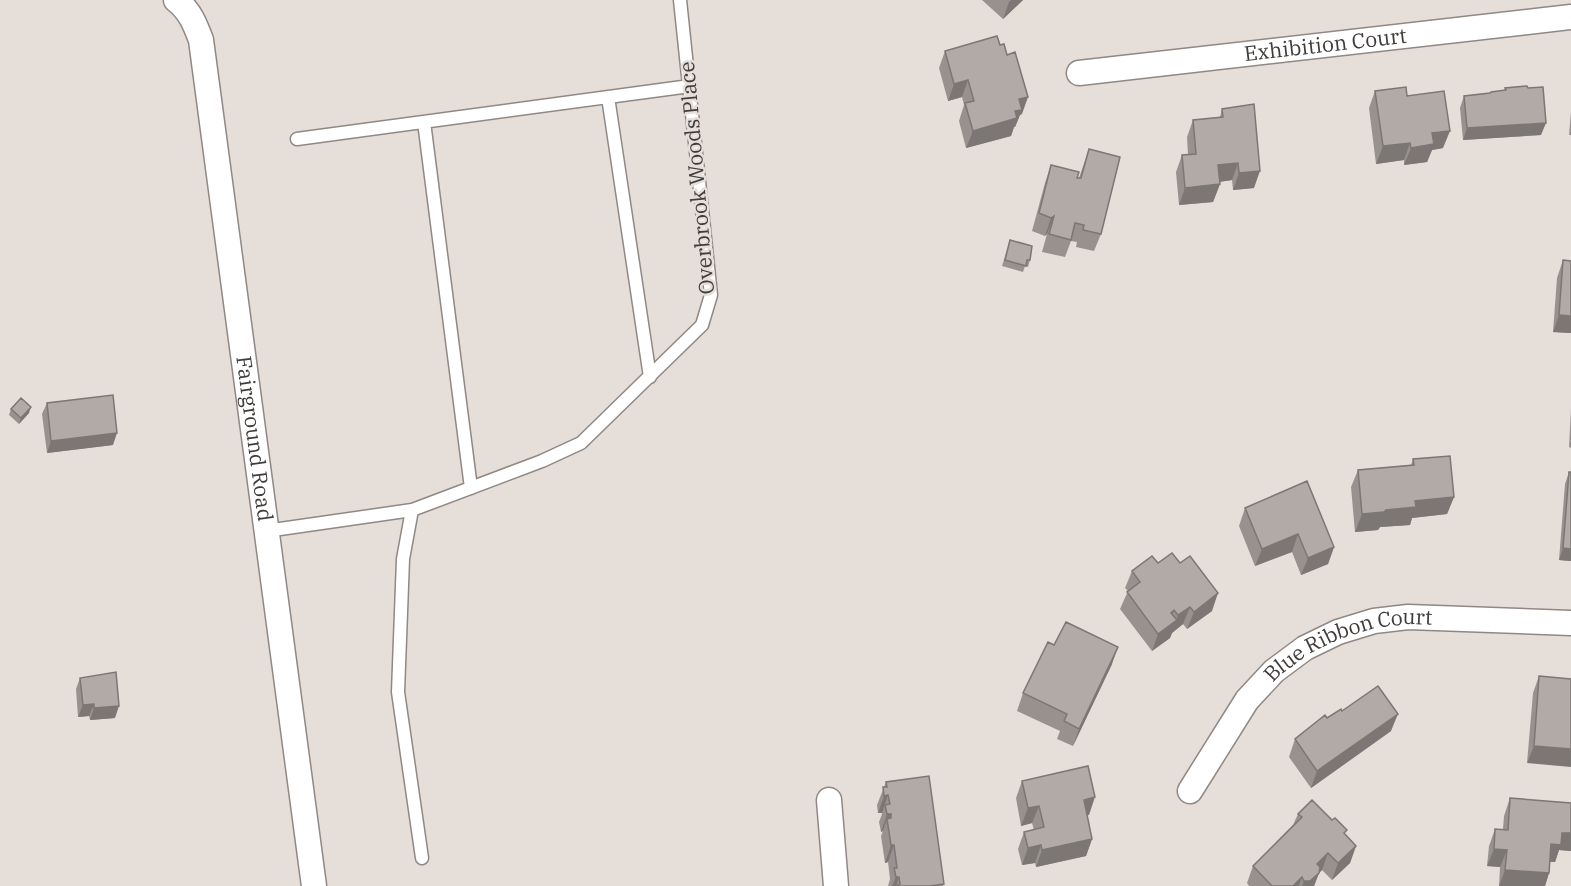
<svg xmlns="http://www.w3.org/2000/svg" width="1571" height="886" font-family="'IBM Plex Serif',serif">
	<style>
		.lines { fill: none; stroke-linecap: round; stroke-linejoin: round }
		.lane-casing { stroke: #8f8884; stroke-width: 15 }
		.street-casing { stroke: #8f8884; stroke-width: 27 }
		.lane { stroke: #fff; stroke-width: 12 }
		.street { stroke: #fff; stroke-width: 24 }
		.wall { fill: #98928f }
		.shaded-wall { fill: #7c7774 }
		.building { fill: #b1aaa6; stroke: #7c7774; stroke-width: 1.5 }
		.labels { text-anchor: middle; stroke-width: 5; stroke-linejoin: round; paint-order: stroke }
		.street-label { font-size: 21px; fill: #3f3c3a; stroke: #e6ded9 }
	</style>
	<rect width="100%" height="100%" fill="#e6ded9"/>
	<g class="lines">
		<g class="lane-casing">
			<path id="lane" d="M608,97L650,377
				M424,122L471,488
				M297,139L690,86
				M412,510L403,559L398,692L422,858
				M266,531L412,510L542,461L581,443L702,325L711,295L680,0"/>
		</g>
		<g class="street-casing">
			<g id="street">
				<path id="s1" d="M176,0C190,11 195,24 201,40L314,886"/>
				<path id="s2" d="M1079,73L1571,17"/>
				<path id="s3" d="M1190,791L1247,700L1274,671L1305,648L1338,632L1374,621L1408,617L1571,623"/>
				<path d="M829,800L836,886"/>
			</g>
		</g>
		<use href="#lane" class="lane"/>
		<use href="#street" class="street"/>
	</g>
	<path class="wall" d="M982,0H1023L1003,19Z
		M945,51L1022,114L1020,115L1015,127H1014L1011,136L966,148L959,121L964,105L962,97L948,101L939,68Z
		M1505,88L1541,135L1463,140L1460,108L1464,96L1490,93L1504,90Z
		M1375,91L1407,96L1443,148L1432,150L1427,162L1404,165V160L1376,164L1369,108Z
		M1222,109L1254,188L1233,190L1232,180L1219,182L1220,184L1213,202L1179,205L1176,172L1182,155H1188L1187,137L1193,120L1220,117Z
		M1571,112V135H1569Z
		M1089,149L1101,234L1094,251L1076,247L1077,242L1071,241L1065,257L1042,252L1047,234L1045,236L1032,231L1045,183L1051,165L1079,178Z
		M1010,240L1030,260L1028,267L1025,266L1023,272L1002,266Z
		M1563,260L1571,333L1553,332L1557,278Z
		M47,403L113,445L47,453L42,414Z
		M11,409L29,413L19,424L9,415Z
		M1571,409V448L1569,447Z
		M1413,459L1454,497L1447,514L1412,518L1410,525L1380,527L1378,530L1355,532L1351,487L1358,470L1411,465Z
		M1569,472H1571V561L1559,560L1565,484Z
		M1245,508L1334,547L1328,564L1301,575L1292,552L1255,566L1239,526Z
		M1158,563L1212,611L1187,629L1183,624L1172,633L1170,638L1152,651L1120,609L1128,591L1125,588L1132,571Z
		M1054,645L1112,664L1073,746L1057,739L1060,731L1017,711L1023,693Z
		M1539,676L1571,679L1527,763L1533,693Z
		M80,678L115,718L90,720L89,716L78,717L76,689Z
		M1342,711L1391,731L1311,788L1289,757L1295,739L1327,718Z
		M1022,781L1089,815H1087L1092,839L1086,856L1036,867L1035,863L1022,865L1018,849L1024,832L1034,830L1032,823L1021,826L1016,798Z
		M886,782L944,884L943,886H888L890,879L888,862L885,863L881,836L883,831L881,832L879,822L882,814V813H878L877,805Z
		M1510,798L1571,803V851L1559,850L1555,862H1550L1549,873L1545,886H1499L1500,867L1487,866L1489,846L1495,829H1503L1504,816Z
		M1298,814L1345,834L1356,846L1350,863L1332,880L1322,870L1319,873L1314,886H1249L1247,883L1253,866L1293,825Z"/>
	<path class="shaded-wall" d="M1011,0H1023L1003,19L1009,2Z
		M968,80L962,97L948,101L954,84Z
		M1028,97L1022,114L1020,115L1015,127H1014L1011,136L966,148L973,131L1019,99Z
		M1546,123L1541,135L1463,140L1467,128Z
		M1450,131L1443,148L1432,150L1427,162L1404,165L1411,148L1432,133Z
		M1410,143L1404,160L1376,164L1383,146Z
		M1238,163L1232,180L1211,183L1218,165Z
		M1260,171L1254,188L1233,190L1239,173Z
		M1220,184L1213,202L1179,205L1185,188Z
		M1054,216L1047,234L1045,236L1051,218Z
		M1559,315L1571,316V333L1553,332Z
		M31,407L29,413L19,424L21,418Z
		M117,433L113,445L47,453L51,441Z
		M1454,497L1447,514L1412,518L1410,525L1380,527L1378,530L1355,532L1362,514L1415,501Z
		M1298,534L1292,552L1255,566L1262,549Z
		M1334,547L1328,564L1301,575L1308,558Z
		M1563,548L1571,549V561L1559,560Z
		M1218,593L1212,611L1187,629L1194,612Z
		M1190,607L1183,624L1172,633L1170,638L1152,651L1158,634L1171,613L1174,610L1168,627L1176,621L1178,615Z
		M1118,647L1112,664L1073,746L1079,729Z
		M94,704L89,716L78,717L83,705Z
		M119,706L115,718L90,720L94,708Z
		M1398,714L1391,731L1311,788L1317,771Z
		M1534,746L1571,749V767L1527,763Z
		M888,795L882,813H878L884,796Z
		M1095,797L1089,815L1078,817L1084,800Z
		M1039,806L1032,823L1021,826L1028,808Z
		M887,814H891L888,821L887,819L883,831L881,832Z
		M1562,833H1571V851L1559,850L1555,862L1545,861L1551,844Z
		M1092,839L1086,856L1036,867L1042,850Z
		M891,845H894L888,862L885,863Z
		M1041,845L1035,863L1022,865L1028,848Z
		M1356,846L1350,863L1332,880L1338,863Z
		M1494,849L1507,850L1500,867L1487,866Z
		M1328,853L1322,870L1319,873L1314,886H1302L1304,881L1317,864Z
		M1505,870L1549,873L1545,886H1499Z
		M896,877H899L896,886H892Z
		M1302,877L1299,886H1293Z"/>
	<path class="building" d="M997,36L1000,45L1004,44L1007,55L1015,52L1028,97L1019,99L1022,110L1015,111L1017,118L973,131L965,103L974,101L968,80L954,84L945,51Z
		M1527,86L1528,88L1543,87L1546,123L1467,128L1464,96L1490,93L1491,92L1506,90L1505,88Z
		M1406,87L1407,96L1444,91L1450,131L1432,133L1434,144L1411,148L1410,143L1383,146L1375,91Z
		M1254,104L1260,171L1239,173L1238,163L1218,165L1220,184L1185,188L1182,155L1196,154L1193,120L1223,117L1222,109Z
		M1089,149L1120,157L1101,234L1083,230L1084,225L1075,223L1071,240L1049,234L1054,216L1051,218L1039,213L1051,165L1079,172L1077,178H1081Z
		M1010,240L1032,246L1030,260H1027L1026,266L1005,260Z
		M1563,260L1571,261V316L1559,315Z
		M113,395L117,433L51,441L47,403Z
		M21,398L31,407L21,418L11,409Z
		M1450,456L1454,497L1415,501L1416,507L1386,510L1384,512L1362,514L1358,470L1414,465L1413,459Z
		M1569,472H1571V549L1563,548Z
		M1307,481L1334,547L1308,558L1298,534L1262,549L1245,508Z
		M1172,553L1180,563L1190,556L1218,593L1194,612L1190,607L1178,615L1174,610L1171,613L1177,620L1158,634L1127,592L1140,582L1132,571L1152,556L1158,563Z
		M1066,622L1118,647L1079,729L1064,721L1067,714L1023,693L1048,642L1054,645Z
		M116,672L119,706L94,708V704L83,705L80,678Z
		M1539,676L1571,679V749L1534,746Z
		M1378,686L1398,714L1317,771L1295,739L1325,715L1327,718L1341,709L1342,711Z
		M1088,766L1095,797L1084,800L1092,839L1042,850L1041,845L1028,848L1024,832L1044,827L1039,806L1028,808L1022,781Z
		M929,776L944,884L930,886H897V885L900,884L899,877H896L894,868H897L894,845H891L887,819L891,818V814H887L885,805L890,804L888,795L884,796L883,787H887L886,782Z
		M1510,798L1571,803V833H1562L1561,845L1551,844L1549,873L1505,870L1507,850L1494,849L1495,829L1508,830Z
		M1312,800L1332,820L1335,818L1347,830L1344,833L1356,846L1338,863L1328,853L1317,864L1320,867L1319,873L1310,881H1304L1302,877L1293,886H1272L1253,866L1302,817L1298,814Z"/>
	<g class="labels">
		<g class="street-label">
			<text dy="7" stroke="none"><textPath href="#s2" startOffset="248">Exhibition Court</textPath></text>
			<text transform="translate(697 178) rotate(-95)" y="7">Overbrook Woods Place</text>
			<text dy="7" stroke="none"><textPath href="#s1" startOffset="450">Fairground Road</textPath></text>
			<text dy="7" stroke="none"><textPath href="#s3" startOffset="228">Blue Ribbon Court</textPath></text>
		</g>
	</g>
</svg>
